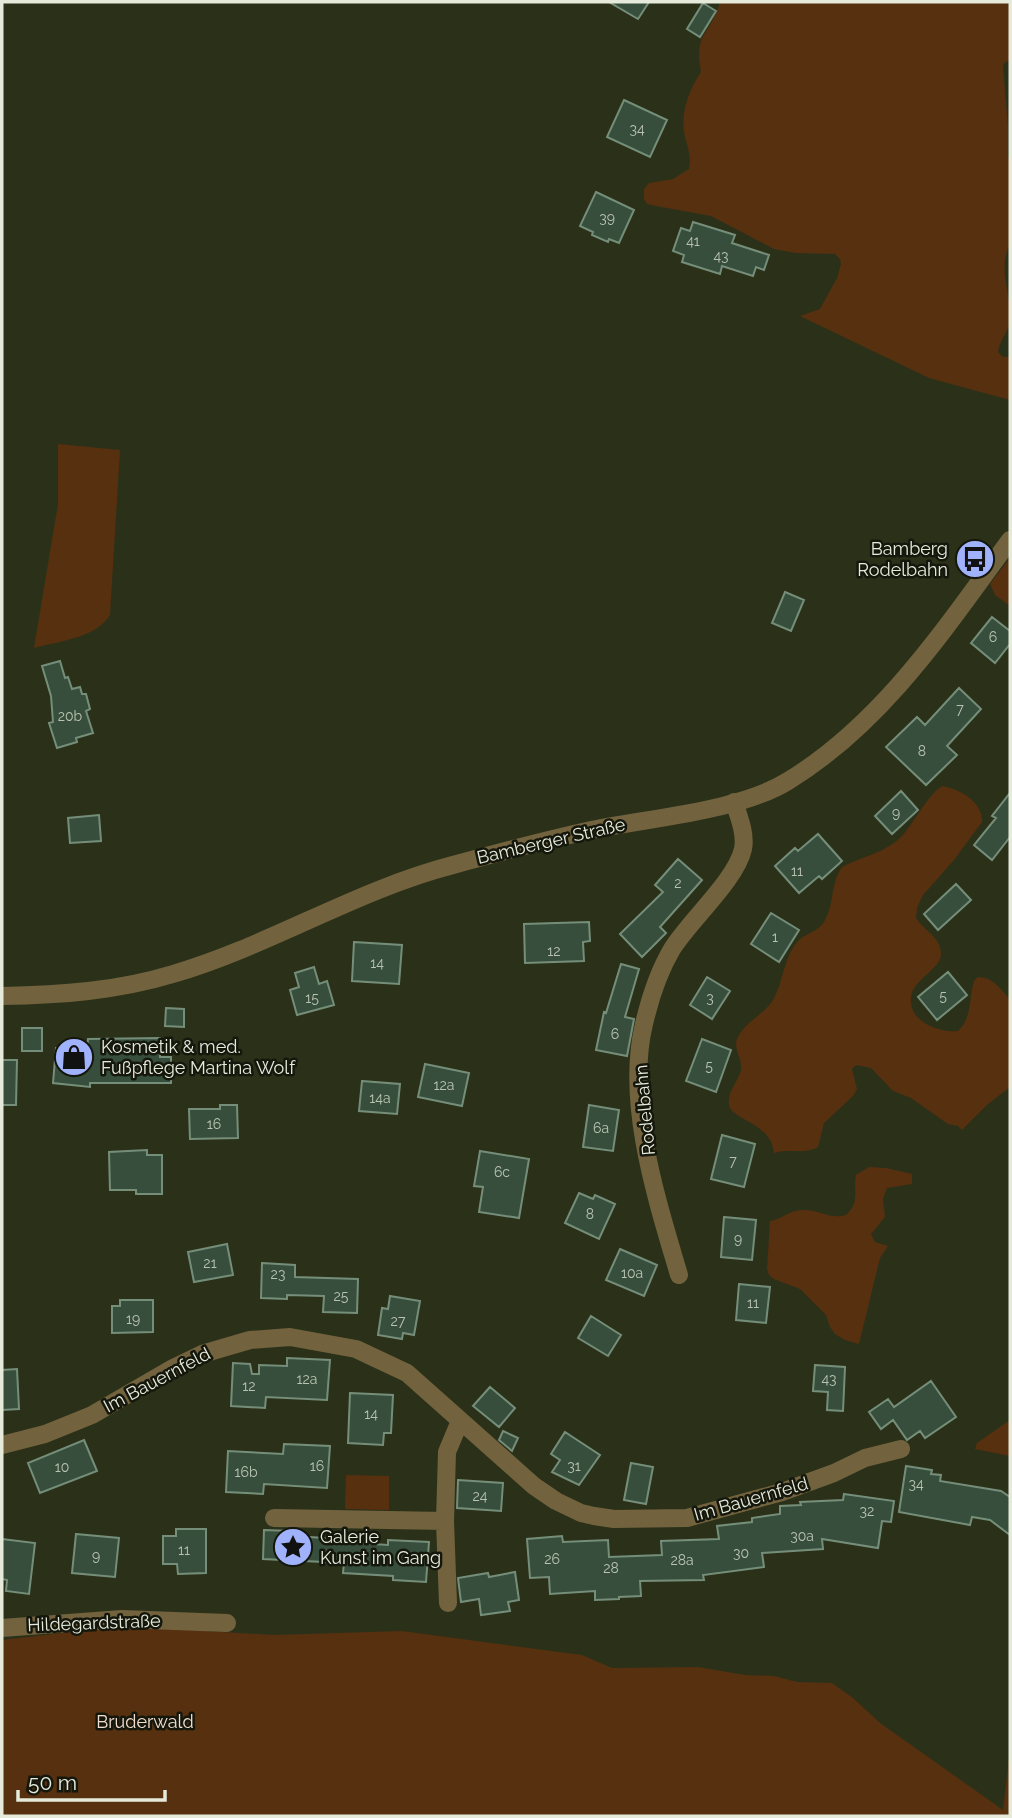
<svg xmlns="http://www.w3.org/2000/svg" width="1012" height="1818" font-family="Raleway,sans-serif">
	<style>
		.green { fill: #56300f }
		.building { fill: #374e3c; stroke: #758e7a; stroke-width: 2 }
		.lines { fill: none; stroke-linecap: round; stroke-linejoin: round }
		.minor { stroke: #72633e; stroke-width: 18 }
		.tertiary { stroke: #72633e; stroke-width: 18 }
		.labels { text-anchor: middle; stroke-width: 5; stroke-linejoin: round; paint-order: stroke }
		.number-label { font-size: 14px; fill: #bac3b3 }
		.poi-label { font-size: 18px; fill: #e5eadb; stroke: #15170d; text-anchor: start }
		.street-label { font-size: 18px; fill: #e5eadb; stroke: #15170d }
		.park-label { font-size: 18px; fill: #f3dece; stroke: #15170d }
	</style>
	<rect width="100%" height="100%" fill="#2b3119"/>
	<path class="green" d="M720,2H1010V60L1004,63L1003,67L1008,127V156L1010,164V244C997,270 1012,294 1010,321C1009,331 999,341 998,352L1003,357H1010V400L929,378L800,316L820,309L837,278L841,264L840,259L835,254L795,253L774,249L711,216L656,206L647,204L644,199V189L649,183L673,179L689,169C692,154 686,145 684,131C681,110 690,88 701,72C693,32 711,35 720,2Z
		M58,444L120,450L110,615C96,638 59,641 34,648L58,504Z
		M1010,558V606L995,595L990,584Z
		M942,786C960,789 983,802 982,822L954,860L923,895L917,908L916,918C924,931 940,936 941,953C942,969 914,978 911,997C908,1021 938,1033 958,1031C972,1019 969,997 974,981L978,977C993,977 1001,989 1010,1000V1087L987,1105L962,1130L958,1126L948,1124L911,1098L893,1091L871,1068L856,1065L852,1069L857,1089L853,1096L824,1123L818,1147C804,1155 789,1148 774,1153C771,1122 731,1120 729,1105C727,1092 738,1082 741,1070C743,1059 733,1050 737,1039C744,1022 764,1015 773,1000C784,981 783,958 798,941C806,933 818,932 824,922C835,903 830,884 842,867C861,857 885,853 901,837C915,822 926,797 942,786Z
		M869,1167L886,1168L912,1174V1184L887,1188L883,1199L885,1217L871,1234L875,1242L888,1246L880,1258L859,1344L845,1340L835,1334L830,1327L826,1315L800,1289L774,1279L769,1275L767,1269L770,1221C782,1219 790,1210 802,1210C819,1209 830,1220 846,1215C860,1203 853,1191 856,1175Z
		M1010,1420V1456L975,1449L977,1443Z
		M346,1475L389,1476V1510L345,1509Z
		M121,1626L274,1635L402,1631L582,1655L612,1668L698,1667L745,1675L774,1676L797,1682L832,1683L853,1698L880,1723L1003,1810L1010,1749V1816H2V1640Z"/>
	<path class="building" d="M609,2H649L638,19Z
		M703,3L716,11L700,37L687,29Z
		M624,100L667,120L650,157L607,137Z
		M596,192L634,210L619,243L609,239L608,242L592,235L593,232L580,226Z
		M693,222L735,235L732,243L769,255L764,270L756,267L753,276L722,266L720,274L682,262L684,255L673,251L681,228L690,231Z
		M785,592L804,600L791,631L772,623Z
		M992,617L1010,631V644L995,663L971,643Z
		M60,661L65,678L68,677L72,689L80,687L82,694H86L90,709L86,711L93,733L76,738L77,742L57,748L49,723L53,722L51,696L42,666Z
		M959,688L981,709L947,746L957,755L926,785L886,747L917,717L925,725Z
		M901,791L918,810L892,834L875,816Z
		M1010,793V837L992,860L974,845L996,818L992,816Z
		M99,815L101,841L70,843L68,818Z
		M818,834L842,861L822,879L819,876L799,893L775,866L795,848L798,851Z
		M678,859L702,880L660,927L666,933L642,957L620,934L663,892L655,885Z
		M956,884L971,900L938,930L924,914Z
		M771,913L799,930L779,962L751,944Z
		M589,922L590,941L583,942L584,961L525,963L524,924Z
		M354,942L402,945L399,984L352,981Z
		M621,964L639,969L625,1017L634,1019L627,1056L596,1050L604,1012L606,1013Z
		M314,967L319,984L327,981L334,1005L297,1015L290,990L299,987L295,973Z
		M948,972L967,995L937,1020L918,997Z
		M707,977L730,991L712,1019L690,1005Z
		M166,1008L184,1009V1027L165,1026Z
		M22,1028H42V1051H22Z
		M160,1038V1057H171V1083H90V1087L53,1083L56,1048L87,1051L88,1039Z
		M702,1039L731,1050L716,1092L686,1081Z
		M2,1060H17L16,1105H2Z
		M425,1064L469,1073L462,1106L418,1097Z
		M362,1081L400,1084L397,1114L359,1111Z
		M220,1105H237L238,1138L190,1139L189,1109H220Z
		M589,1105L619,1110L613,1151L583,1147Z
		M722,1135L755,1144L744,1187L711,1179Z
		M147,1150V1155H162V1194H136V1190H110L109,1152Z
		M480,1151L529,1159L519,1218L479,1212L483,1187L474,1186Z
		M579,1193L593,1199L595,1195L615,1204L599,1239L565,1223Z
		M724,1217L756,1220L752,1260L721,1257Z
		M227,1244L233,1275L194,1282L188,1252Z
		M620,1249L657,1265L644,1296L606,1280Z
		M262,1263L295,1265V1277L358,1279L357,1313L323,1312L324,1296L287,1295V1299L261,1298Z
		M739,1284L770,1287L766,1323L736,1320Z
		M390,1296L420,1301L414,1335L403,1333L402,1339L378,1335L382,1308L388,1309Z
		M120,1300H153V1332L112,1333V1306H120Z
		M591,1316L621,1335L608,1356L578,1338Z
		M287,1358L330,1360L327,1400L266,1397L265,1408L231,1406L233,1363L250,1364L252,1374H259V1365L287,1366Z
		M815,1365L845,1367L843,1411L827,1410L828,1392L813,1391Z
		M17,1369L19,1409L2,1410V1370Z
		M931,1381L956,1417L925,1438L920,1431L907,1440L893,1420L881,1429L869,1412L888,1399L894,1407Z
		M490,1387L515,1408L499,1427L473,1406Z
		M350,1393L393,1395L391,1433H384L383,1445L348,1443Z
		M503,1431L518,1438L512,1451L499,1440Z
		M565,1432L600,1455L579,1485L552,1472L560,1460L551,1454Z
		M84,1440L97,1471L40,1493L28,1463Z
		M284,1444L330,1446L327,1488L264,1484L263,1494L226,1492L228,1451L283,1454Z
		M631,1463L653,1467L646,1504L624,1500Z
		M906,1466L932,1470L931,1474L941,1475L940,1481L1001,1491L1010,1497V1535L990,1520L972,1517L970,1525L899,1512Z
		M458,1480L503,1483L501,1511L457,1508Z
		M844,1494L894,1501L891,1522L882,1521L878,1548L822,1539L823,1549L762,1553L764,1567L703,1575L704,1580L640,1581L641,1596L619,1597V1599L595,1600V1591L550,1594L549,1577L530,1578L527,1539L562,1536L563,1542L608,1540L609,1557L662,1555L661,1541L719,1539L717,1526L752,1522V1518L780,1514V1506L801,1505L800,1502L843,1500Z
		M176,1529H206V1573L178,1574L177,1564H163V1536H176Z
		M264,1530L291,1531L290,1536L326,1538V1541L388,1545V1540L429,1542L426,1582L393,1580V1576L343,1573L344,1563L263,1559Z
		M76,1534L119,1538L115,1577L72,1573Z
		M2,1539L35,1543L29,1594L6,1591L7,1580L2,1579Z
		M515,1572L519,1600L508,1602L510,1611L481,1615L479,1599L461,1602L458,1578L488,1573L489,1577Z"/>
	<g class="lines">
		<path class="minor" d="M679,1275C657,1200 625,1103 644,1024C650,998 659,971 672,949C690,920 736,880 743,849C746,834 739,817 734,802
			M2,1445L45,1434L92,1415L173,1368L202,1354L250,1340L290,1337L356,1349L407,1373L534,1486L556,1501L581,1513L594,1516L614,1519L687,1518L782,1492L834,1473L865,1458L901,1449
			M274,1518L445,1521L448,1603
			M445,1521L447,1452L460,1421
			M2,1628L122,1619L227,1623"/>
		<path class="tertiary" d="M2,996C60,995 117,991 173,974C269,946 356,890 453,865C497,853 542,841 587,831C647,818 738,812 788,781C883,723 946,627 1010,540"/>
	</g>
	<defs>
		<g id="bus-disc" transform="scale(2.0125)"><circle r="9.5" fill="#a1b2fd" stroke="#15170d"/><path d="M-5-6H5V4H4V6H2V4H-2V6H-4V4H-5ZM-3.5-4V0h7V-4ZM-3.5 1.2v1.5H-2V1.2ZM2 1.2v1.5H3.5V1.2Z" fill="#111"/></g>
		<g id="shop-disc" transform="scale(2.0125)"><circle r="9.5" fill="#a1b2fd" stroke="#15170d"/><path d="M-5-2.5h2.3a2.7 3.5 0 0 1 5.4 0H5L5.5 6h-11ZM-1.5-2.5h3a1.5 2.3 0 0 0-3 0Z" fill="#111"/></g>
		<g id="sight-disc" transform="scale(2.0125)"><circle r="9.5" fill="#a1b2fd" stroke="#15170d"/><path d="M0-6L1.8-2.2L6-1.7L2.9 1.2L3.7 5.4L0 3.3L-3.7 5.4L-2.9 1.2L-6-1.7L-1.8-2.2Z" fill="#111"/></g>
	</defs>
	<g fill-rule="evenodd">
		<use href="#bus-disc" x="975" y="559"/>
		<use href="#shop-disc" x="74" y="1057"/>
		<use href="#sight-disc" x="293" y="1547"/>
	</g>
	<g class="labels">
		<g class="number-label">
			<text x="637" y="134">34</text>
			<text x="607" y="223">39</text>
			<text x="693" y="246">41</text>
			<text x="721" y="261">43</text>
			<text x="993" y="642">6</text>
			<text x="960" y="714">7</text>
			<text x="70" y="721">20b</text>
			<text x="922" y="756">8</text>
			<text x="896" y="818">9</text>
			<text x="797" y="876">11</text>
			<text x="678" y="888">2</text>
			<text x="775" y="942">1</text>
			<text x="554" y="956">12</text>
			<text x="377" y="968">14</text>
			<text x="943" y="1001">5</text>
			<text x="312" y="1003">15</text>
			<text x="710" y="1003">3</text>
			<text x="615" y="1039">6</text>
			<text x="709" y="1071">5</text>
			<text x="444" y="1090">12a</text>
			<text x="380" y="1103">14a</text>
			<text x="214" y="1129">16</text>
			<text x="601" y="1133">6a</text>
			<text x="733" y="1166">7</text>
			<text x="502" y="1177">6c</text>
			<text x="590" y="1219">8</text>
			<text x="738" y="1244">9</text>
			<text x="210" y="1268">21</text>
			<text x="632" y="1278">10a</text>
			<text x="278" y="1279">23</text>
			<text x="341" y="1301">25</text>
			<text x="753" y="1308">11</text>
			<text x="133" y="1324">19</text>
			<text x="398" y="1326">27</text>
			<text x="307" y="1384">12a</text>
			<text x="829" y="1384">43</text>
			<text x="249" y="1391">12</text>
			<text x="371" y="1419">14</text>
			<text x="317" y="1471">16</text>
			<text x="574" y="1471">31</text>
			<text x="62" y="1472">10</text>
			<text x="246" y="1477">16b</text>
			<text x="916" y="1489">34</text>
			<text x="480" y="1501">24</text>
			<text x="867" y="1516">32</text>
			<text x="802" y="1541">30a</text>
			<text x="184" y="1555">11</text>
			<text x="741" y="1558">30</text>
			<text x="96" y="1561">9</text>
			<text x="552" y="1564">26</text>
			<text x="682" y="1565">28a</text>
			<text x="611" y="1573">28</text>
		</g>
		<g class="poi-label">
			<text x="948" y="555" text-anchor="end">Bamberg<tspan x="948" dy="21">Rodelbahn</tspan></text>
			<text x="101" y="1053">Kosmetik &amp; med.<tspan x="101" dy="21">Fußpflege Martina Wolf</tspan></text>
			<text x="320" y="1543">Galerie<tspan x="320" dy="21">Kunst im Gang</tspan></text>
		</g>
		<g class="street-label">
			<text transform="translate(551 841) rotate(-13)" y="6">Bamberger Straße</text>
			<text transform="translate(645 1110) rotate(-95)" y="6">Rodelbahn</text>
			<text transform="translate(157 1380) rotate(-28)" y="6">Im Bauernfeld</text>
			<text transform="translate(751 1499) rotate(-16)" y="6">Im Bauernfeld</text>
			<text transform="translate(94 1623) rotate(-2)" y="6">Hildegardstraße</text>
		</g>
		<g class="park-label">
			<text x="145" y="1728">Bruderwald</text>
		</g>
	</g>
	<rect width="1012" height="1818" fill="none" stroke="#e5eadb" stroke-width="7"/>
	<path d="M18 1790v10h147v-10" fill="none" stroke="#e5eadb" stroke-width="3.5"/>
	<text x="28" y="1790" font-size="21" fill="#e5eadb" stroke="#15170d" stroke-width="5" paint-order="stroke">50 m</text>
</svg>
